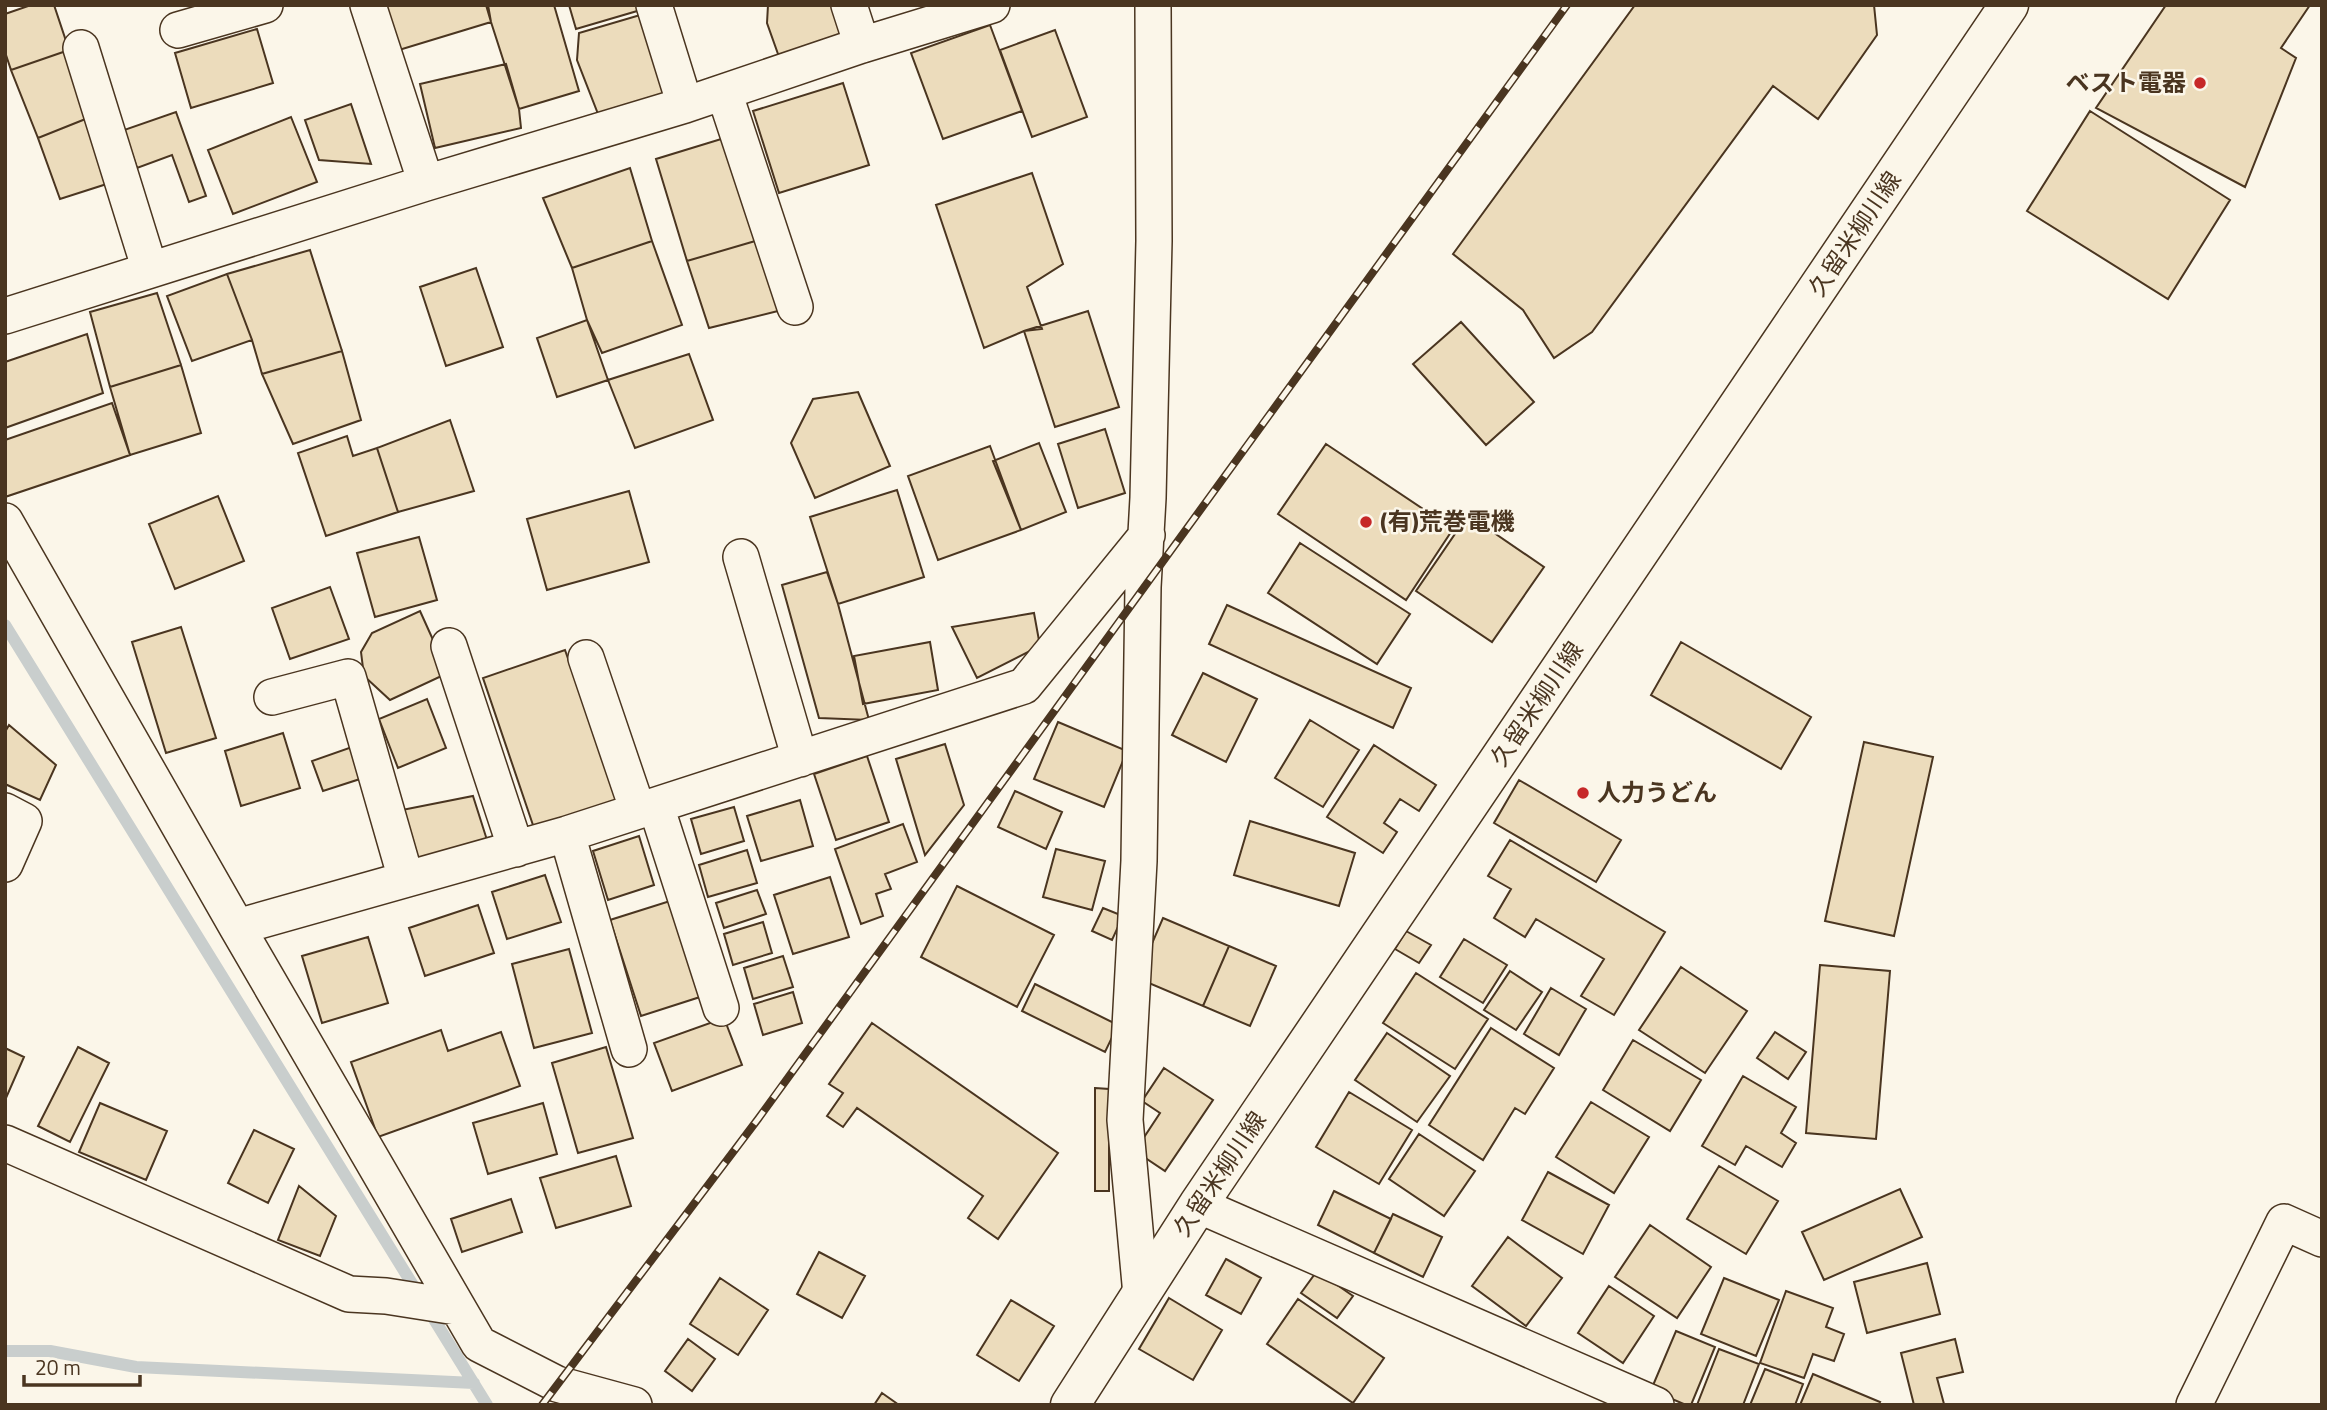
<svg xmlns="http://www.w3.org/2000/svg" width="2327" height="1410" font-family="'Titillium Web','Noto Sans JP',sans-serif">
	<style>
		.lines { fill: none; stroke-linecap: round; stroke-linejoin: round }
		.stream { stroke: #c9cecd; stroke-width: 12 }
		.building { fill: #ecdcbc; stroke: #4a3520; stroke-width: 2 }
		.minor-casing { stroke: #4a3520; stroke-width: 38 }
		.primary-casing { stroke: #4a3520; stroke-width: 41 }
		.minor { stroke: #fbf6e9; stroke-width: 35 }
		.primary { stroke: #fbf6e9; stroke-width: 38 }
		.rail-casing { stroke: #4a3520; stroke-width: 8 }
		.rail { stroke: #fbf6e9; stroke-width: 5; stroke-dasharray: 16; stroke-linecap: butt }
		.poi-dot { fill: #c62828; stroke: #fbf6e9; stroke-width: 2.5 }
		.labels { text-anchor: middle; stroke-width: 5; stroke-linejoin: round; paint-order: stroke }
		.poi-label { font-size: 24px; font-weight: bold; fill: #4a3520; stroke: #fbf6e9; text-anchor: start }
		.street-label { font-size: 24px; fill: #4a3520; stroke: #fbf6e9 }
	</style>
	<rect width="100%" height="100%" fill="#fbf6e9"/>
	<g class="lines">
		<path class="stream" d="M5,625L487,1405
			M5,1351H50L136,1367L474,1383"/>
	</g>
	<path class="building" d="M31,5H54L69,50L11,70L5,52V14Z
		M385,5H486L491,22L399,50Z
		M488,5H554L579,91L519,109L491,22Z
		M569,5H643L644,9L576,29Z
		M768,5H838L846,33L826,39L821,54L783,68L767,23Z
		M1635,5H1874L1877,35L1818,119L1773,86L1592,332L1554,358L1523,310L1453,254Z
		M2166,5H2310L2281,48L2296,58L2245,187L2096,108Z
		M647,13L669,80L662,95L600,119L577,60L579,33Z
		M990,25L1022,111L943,139L911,53Z
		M257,29L273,83L191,108L175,53Z
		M1055,30L1087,117L1032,137L1000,50Z
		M69,50L93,116L38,138L11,70Z
		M506,64L519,109L521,128L435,148L420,84Z
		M843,83L869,165L779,193L753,111Z
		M351,104L371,164L319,160L305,120Z
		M2090,111L2230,200L2168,299L2027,211Z
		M176,112L206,196L189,202L172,155L137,168L124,130Z
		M93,116L116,181L60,199L38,138Z
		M291,117L317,182L233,214L208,150Z
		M731,136L762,239L687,261L656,159Z
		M630,168L652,241L572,268L543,198Z
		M1032,173L1063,264L1027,287L1042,329L1024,331L984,348L936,205Z
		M762,239L778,311L709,328L687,261Z
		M652,241L682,325L602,353L587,320L572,268Z
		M310,250L342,351L262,374L252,340L227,274Z
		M476,268L503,347L446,366L420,287Z
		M227,274L252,340L192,361L167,296Z
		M157,293L181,365L110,387L90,312Z
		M1088,311L1119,407L1055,427L1024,331Z
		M587,320L608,380L557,397L537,338Z
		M1461,322L1534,402L1486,445L1413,364Z
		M87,334L103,393L5,428V362Z
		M342,351L361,420L293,444L262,374Z
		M689,354L713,420L635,448L608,380Z
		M181,365L201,433L130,455L110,387Z
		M858,392L890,466L815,498L791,443L813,399Z
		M112,403L130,455L5,497V440Z
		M450,420L474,491L398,512L377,448Z
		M1105,429L1125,493L1078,508L1058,444Z
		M347,436L353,456L377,448L398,512L326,536L298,453Z
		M1039,443L1066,512L1021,530L993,461Z
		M1326,444L1453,529L1406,600L1278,514Z
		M990,446L1021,530L938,560L908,476Z
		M897,490L924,577L838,604L810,517Z
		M629,491L649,562L547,590L527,519Z
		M218,496L244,561L175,589L149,524Z
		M1468,515L1544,567L1492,642L1416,591Z
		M419,537L437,600L375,617L357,553Z
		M1300,543L1410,614L1377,664L1268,593Z
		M827,572L838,604L869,720L819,718L782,585Z
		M330,587L349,639L290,659L272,608Z
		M1227,605L1411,688L1393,728L1209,644Z
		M420,611L448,673L390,700L364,676L361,652L372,633Z
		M1034,613L1040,646L977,678L952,627Z
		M181,627L216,738L166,753L132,642Z
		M930,642L938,690L863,704L854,656Z
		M1681,642L1811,717L1781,769L1651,695Z
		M565,650L617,800L534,828L483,678Z
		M1203,673L1257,699L1226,762L1172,735Z
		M427,699L446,748L398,768L379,719Z
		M1310,720L1359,750L1323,807L1275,778Z
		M1058,722L1127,751L1104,807L1034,779Z
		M9,725L56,765L40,800L5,784V732Z
		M283,733L300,788L241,806L225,751Z
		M1864,742L1933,757L1894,936L1825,921Z
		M945,744L964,805L925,855L896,759Z
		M1374,745L1436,785L1419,811L1400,799L1384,823L1397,832L1383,853L1327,817Z
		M352,747L363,778L323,791L312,761Z
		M867,756L889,822L836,840L814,774Z
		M1519,780L1621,840L1596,882L1494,823Z
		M1015,791L1062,812L1046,849L998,827Z
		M473,796L487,840L419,862L402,810Z
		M800,800L813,846L761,861L747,816Z
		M734,807L744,841L701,854L691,819Z
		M1250,821L1355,853L1339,906L1234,875Z
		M903,824L917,862L885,874L891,889L876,894L883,916L861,924L835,849Z
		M639,836L654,885L608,900L593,851Z
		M1510,840L1665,932L1614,1015L1581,996L1604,959L1536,919L1525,937L1494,918L1511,889L1488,876Z
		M1056,849L1105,861L1092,910L1043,897Z
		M747,850L757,883L708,897L699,865Z
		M545,875L561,922L507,939L492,892Z
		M830,877L849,937L793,954L774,895Z
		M957,886L1054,935L1017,1007L921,957Z
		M757,890L766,914L724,928L716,903Z
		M670,901L700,997L641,1016L610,920Z
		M478,905L494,953L425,976L409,928Z
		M1103,908L1123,916L1112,940L1092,931Z
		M1163,918L1229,946L1203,1006L1137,978Z
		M763,922L772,953L733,965L724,934Z
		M1406,931L1431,945L1419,963L1395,949Z
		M368,937L388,1003L322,1023L302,956Z
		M1464,939L1507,965L1483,1003L1440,977Z
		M1229,946L1276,966L1250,1026L1203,1006Z
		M569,949L592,1033L534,1048L512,964Z
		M783,956L793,987L753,999L744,968Z
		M1820,965L1890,971L1876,1139L1806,1133Z
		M1681,967L1747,1011L1705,1073L1639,1030Z
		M1510,971L1542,992L1516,1030L1484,1010Z
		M1416,973L1488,1019L1455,1069L1383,1023Z
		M1035,984L1118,1025L1105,1052L1022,1011Z
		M1551,988L1586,1009L1559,1055L1524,1034Z
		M793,992L802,1023L763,1035L754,1004Z
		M724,1018L742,1065L672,1091L654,1043Z
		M872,1023L1058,1153L998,1239L968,1218L983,1196L857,1108L843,1127L827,1116L843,1093L829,1084Z
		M1491,1028L1554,1068L1525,1114L1515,1108L1483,1160L1429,1125Z
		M441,1030L448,1051L501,1032L520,1086L378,1137L351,1062Z
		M1775,1032L1806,1052L1788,1079L1757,1058Z
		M1387,1033L1450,1076L1417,1122L1355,1080Z
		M1633,1040L1701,1080L1670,1131L1603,1090Z
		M78,1047L109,1063L70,1142L38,1126Z
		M606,1047L633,1138L578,1153L552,1063Z
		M5,1048L24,1057L6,1098L5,1097Z
		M1164,1068L1213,1100L1165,1171L1135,1151L1160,1113L1142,1101Z
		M1743,1076L1796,1107L1781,1133L1796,1143L1782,1167L1746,1146L1735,1165L1702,1146Z
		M1095,1088L1109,1089V1191H1095Z
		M1349,1092L1412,1130L1379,1184L1316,1147Z
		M1591,1102L1649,1137L1614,1193L1556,1157Z
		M100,1103L167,1131L146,1180L79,1152Z
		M543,1103L557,1154L488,1174L473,1123Z
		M254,1130L294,1149L268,1203L228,1183Z
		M1419,1134L1475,1171L1444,1216L1389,1179Z
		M616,1156L631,1206L556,1228L540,1178Z
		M1719,1166L1778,1201L1746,1254L1687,1219Z
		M1548,1172L1609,1205L1583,1254L1522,1220Z
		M299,1186L336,1216L320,1256L278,1240Z
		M1900,1189L1922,1237L1824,1280L1802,1232Z
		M1334,1191L1391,1219L1374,1253L1318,1225Z
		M511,1199L522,1232L462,1252L451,1219Z
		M1393,1214L1442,1237L1423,1277L1374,1253Z
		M1650,1225L1711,1267L1677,1318L1615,1277Z
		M1508,1237L1562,1278L1526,1326L1472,1286Z
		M819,1252L865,1276L842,1318L797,1294Z
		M1226,1259L1261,1278L1241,1314L1206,1295Z
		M1927,1263L1940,1314L1867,1333L1854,1282Z
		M1317,1271L1353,1296L1337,1318L1301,1293Z
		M720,1278L768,1310L738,1355L690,1324Z
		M1724,1278L1779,1300L1756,1356L1701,1334Z
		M1609,1286L1654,1316L1623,1363L1578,1333Z
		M1786,1291L1833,1308L1826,1327L1844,1334L1834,1361L1813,1354L1804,1378L1760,1363Z
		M1169,1298L1222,1330L1193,1380L1139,1349Z
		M1298,1299L1384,1358L1353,1403L1267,1344Z
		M1011,1300L1054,1326L1019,1381L977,1355Z
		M1676,1331L1715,1347L1691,1405H1686L1651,1390Z
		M688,1339L715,1359L692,1391L665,1371Z
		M1955,1339L1963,1372L1937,1378L1944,1404L1914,1405L1901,1353Z
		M1719,1349L1759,1364L1743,1405H1697Z
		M1765,1369L1803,1384L1795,1405H1750Z
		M1813,1374L1880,1402L1878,1405H1800Z
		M882,1393L899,1405H874Z"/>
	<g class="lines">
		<g class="minor-casing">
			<path id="minor" d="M368,5L426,183
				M654,5L685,105
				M849,5L862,45
				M178,30L265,5
				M81,48L150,270
				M724,92L795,307
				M5,316L426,183L685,105L862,45L992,5
				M5,521L237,927L479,1344L557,1384L634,1405
				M741,557L800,759
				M449,646L516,849
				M586,658L638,811
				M272,697L348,677L406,879
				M656,806L721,1008
				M5,811L24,821L5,864
				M567,834L629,1049
				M237,927L567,834L1024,686L1147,535
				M5,1143L349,1294L386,1296L456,1307
				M1198,1205L1656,1405
				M1141,1295L1125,1120L1139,861L1143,587L1148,498L1154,241L1153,5
				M2194,1405L2284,1222L2322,1239"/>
		</g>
		<g class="primary-casing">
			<path id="primary" d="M1070,1405L1198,1205L2009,5"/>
		</g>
		<use href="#minor" class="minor"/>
		<use href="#primary" class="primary"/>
		<g class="rail-casing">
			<path id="rail" d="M542,1405L758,1119L1567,5"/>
		</g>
		<use href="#rail" class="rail"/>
	</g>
	<g class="poi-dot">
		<circle cx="2200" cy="83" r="7"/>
		<circle cx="1366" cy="522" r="7"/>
		<circle cx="1583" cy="793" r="7"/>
	</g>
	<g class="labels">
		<g class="poi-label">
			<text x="2186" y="91" text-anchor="end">ベスト電器</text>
			<text x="1380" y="530">(有)荒巻電機</text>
			<text x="1597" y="801">人力うどん</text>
		</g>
		<g class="street-label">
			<text transform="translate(1855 234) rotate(-56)" y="8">久留米柳川線</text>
			<text transform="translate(1537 704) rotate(-56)" y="8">久留米柳川線</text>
			<text transform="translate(1220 1174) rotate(-56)" y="8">久留米柳川線</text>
		</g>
	</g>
	<rect width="2327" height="1410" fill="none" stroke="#4a3520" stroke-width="14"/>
	<path d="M24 1375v10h116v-10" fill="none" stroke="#4a3520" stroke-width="3.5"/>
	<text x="35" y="1375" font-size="21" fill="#4a3520" stroke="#fbf6e9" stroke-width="5" paint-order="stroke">20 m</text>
</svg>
